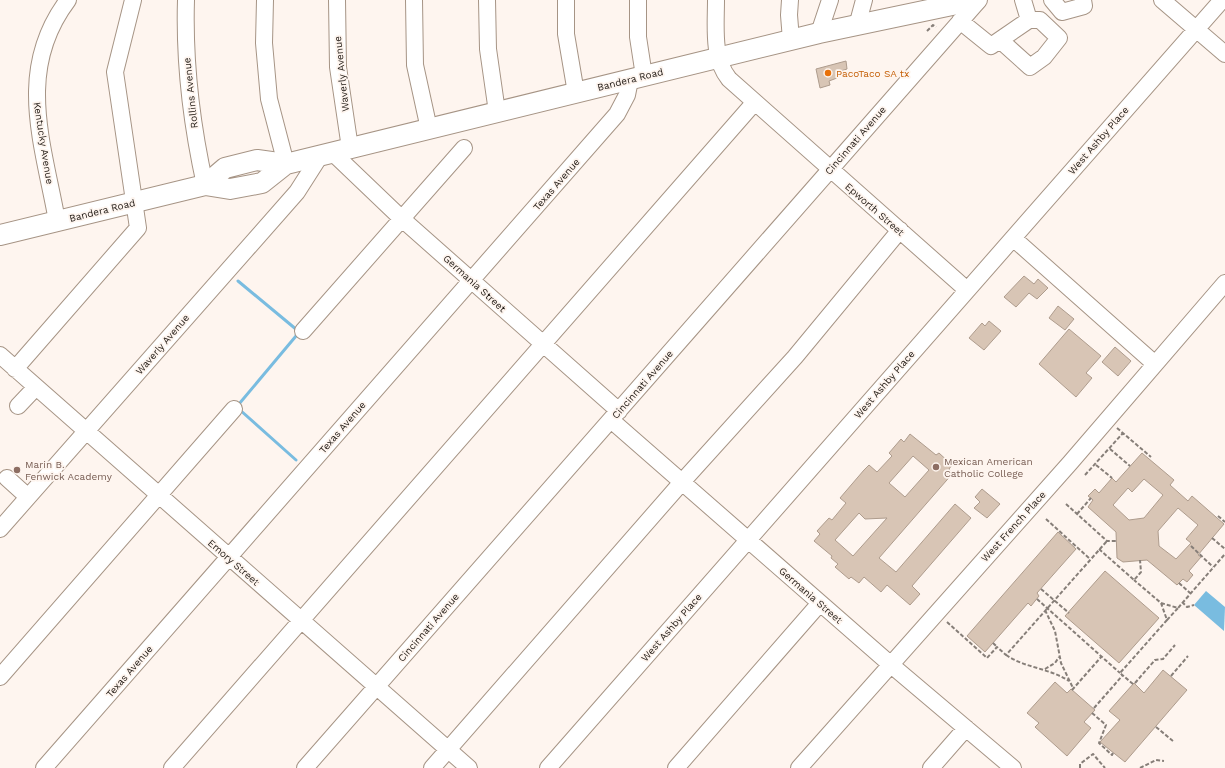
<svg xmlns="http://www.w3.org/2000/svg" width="1225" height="768" font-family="'Work Sans',sans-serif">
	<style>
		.water { fill: #79bce0 }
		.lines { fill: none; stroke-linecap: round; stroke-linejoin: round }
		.stream { stroke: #79bce0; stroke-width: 3 }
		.building { fill: #d8c5b5; stroke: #ae9c8d; fill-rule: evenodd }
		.minor-casing { stroke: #a69485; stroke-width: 18 }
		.major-casing { stroke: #a69485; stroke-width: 22 }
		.path { stroke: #867e78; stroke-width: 2; stroke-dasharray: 4 2; stroke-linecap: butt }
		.minor { stroke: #fff; stroke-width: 16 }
		.major { stroke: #fff; stroke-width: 20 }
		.food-dot { fill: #e8710a; stroke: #fef5ef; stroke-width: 1.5 }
		.education-dot { fill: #8d6e63; stroke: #fef5ef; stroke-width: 1.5 }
		.labels { text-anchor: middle; stroke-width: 3.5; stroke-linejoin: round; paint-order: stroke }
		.food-label { font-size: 10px; fill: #c56008; stroke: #fef5ef; text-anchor: start }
		.street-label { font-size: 10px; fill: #221b15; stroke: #fef5ef }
		.education-label { font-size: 10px; fill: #785e54; stroke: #fef5ef; text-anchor: start }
	</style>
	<rect width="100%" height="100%" fill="#fef5ef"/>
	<path class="water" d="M1206,591L1225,607L1224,631L1194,605Z"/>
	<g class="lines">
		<path class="stream" d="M238,281L297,330L296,336L239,404L240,410L296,460"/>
	</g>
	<path class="building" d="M846,61L847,69L841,71L842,74L836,75L837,78L829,81L830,85L820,88L816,69Z
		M1024,276L1034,284L1038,279L1048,288L1037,299L1029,293L1016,307L1004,297Z
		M1058,306L1074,319L1065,330L1049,318Z
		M989,321L1001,331L984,350L969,338L982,323L985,326Z
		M1069,329L1101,356L1086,373L1092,378L1076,397L1039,364Z
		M1115,347L1131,361L1118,376L1102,362Z
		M910,434L936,455L939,453L952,465L949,469L953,473L879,558L896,572L955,504L971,518L912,586L920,594L910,605L887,585L881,592L864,577L859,583L851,577L849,579L835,567L838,564L831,558L832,556L814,541L820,534L817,531L829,518L832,520L846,503L840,498L864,470L869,465L877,472L892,456L889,453L901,439L904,442ZM913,456L929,470L905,497L889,483ZM859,513L865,519L887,518L853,556L835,540Z
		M1142,453L1174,480L1170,485L1188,501L1192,496L1224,524L1198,555L1201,557L1189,571L1193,575L1187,582L1183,579L1177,585L1147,560L1123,562L1117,558L1116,532L1088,507L1093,500L1088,496L1095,489L1099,493L1112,478L1116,482ZM1144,479L1163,495L1144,518L1129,520L1113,505L1128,488L1132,492ZM1178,508L1198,525L1186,539L1191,543L1176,559L1159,546L1158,531Z
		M982,489L1000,504L987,518L974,508L980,502L975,497Z
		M1058,532L1076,549L1037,593L1039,596L1031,606L1028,603L985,652L967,636Z
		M1105,571L1159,618L1119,663L1065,616Z
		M1163,670L1187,690L1125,762L1100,742L1120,720L1109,711L1134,683L1144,693Z
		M1055,682L1067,693L1071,689L1095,710L1084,722L1091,728L1067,756L1035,727L1039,723L1027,713Z"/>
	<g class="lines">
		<g class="minor-casing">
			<path id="minor" d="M186,0C184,64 191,122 205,185
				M265,0L264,43L269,99L286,164
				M337,0L338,67L350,148
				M414,0L415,65L429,129
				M487,0L488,49L497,112
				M566,0V34L576,93
				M638,0V37L644,76
				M716,0C716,26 712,58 729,79L967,290
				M790,0L789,15L791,40
				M1052,0L1062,12L1084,6L1083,0
				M1162,0L1225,54
				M960,21L991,46L1029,20L1023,0
				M857,26L864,0
				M819,33L830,0
				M1000,40L1030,67L1044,57L1059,38L1040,20H1029
				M333,153L401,218L619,411
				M57,221C43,143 15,70 68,0
				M1013,238L1155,364
				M303,331L464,148
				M0,355L469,768
				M15,369L138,228L115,72L133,0
				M18,406L36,387
				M611,420L890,664L1013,768
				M7,478L28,497
				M0,529L297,192L320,156
				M0,677L234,409
				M44,768L617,114L627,95L630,80
				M172,768L754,103
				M305,768L979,0
				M432,768L682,482L795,357L900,230
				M548,768L1222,0
				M676,768L820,603
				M799,768L1070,463L1225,283
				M931,768L966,728"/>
		</g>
		<g class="major-casing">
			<path id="major" d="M205,185L225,168L257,160L286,164L819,33L976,0
				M0,235L205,185L230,189L262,183L286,164"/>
		</g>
		<path class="path" d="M927,31L933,25L936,27
			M1117,428L1151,457
			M1110,449L1130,466
			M1096,465L1112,478
			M1085,475L1123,433
			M1066,504L1107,541H1116
			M1077,514L1091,498
			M1218,516L1225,522
			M1046,519L1090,559
			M1212,538L1225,549
			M1191,546L1213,567
			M1099,549L1134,580L1141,572L1140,560
			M1179,583L1190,593
			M1041,589L1069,613
			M1037,599L1120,673
			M1182,602L1187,607L1194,605
			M1161,603L1178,608L1225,554
			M1045,610L1055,631L1061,663L1073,688
			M1167,620L1178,608
			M947,622L987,658L997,647L1006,655L1107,541
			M993,643L997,647
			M1006,655C1025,668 1049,668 1069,681
			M1045,669L1055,663L1059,657
			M1171,676L1188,656
			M1135,683L1155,660L1163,659L1175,645
			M1133,684L1120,673L1167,620L1161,603L1134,580
			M1072,690L1102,656
			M1094,708L1123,675
			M1092,713L1106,725L1099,743L1112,755L1113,753
			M1156,727L1173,741
			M1080,768V764L1093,754L1105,768
			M1140,768L1156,760L1164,761"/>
		<use href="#minor" class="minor"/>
		<use href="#major" class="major"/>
	</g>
	<circle class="food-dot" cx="828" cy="73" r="4"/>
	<g class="education-dot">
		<circle cx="936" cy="467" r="4"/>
		<circle cx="17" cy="470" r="4"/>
	</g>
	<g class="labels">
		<g class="food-label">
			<text x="836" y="77">PacoTaco SA tx</text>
		</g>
		<g class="street-label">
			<text transform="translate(341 74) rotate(-96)" y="4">Waverly Avenue</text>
			<text transform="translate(630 79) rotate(-14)" y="4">Bandera Road</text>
			<text transform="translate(190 93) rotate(-96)" y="4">Rollins Avenue</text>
			<text transform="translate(855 140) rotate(-49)" y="4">Cincinnati Avenue</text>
			<text transform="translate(1098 140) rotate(-49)" y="4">West Ashby Place</text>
			<text transform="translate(44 143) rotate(81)" y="4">Kentucky Avenue</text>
			<text transform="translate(556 184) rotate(-49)" y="4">Texas Avenue</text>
			<text transform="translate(875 209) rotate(41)" y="4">Epworth Street</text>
			<text transform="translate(102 210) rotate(-14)" y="4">Bandera Road</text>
			<text transform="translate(475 283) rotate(42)" y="4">Germania Street</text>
			<text transform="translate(162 344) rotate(-49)" y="4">Waverly Avenue</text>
			<text transform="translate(642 384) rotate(-49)" y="4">Cincinnati Avenue</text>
			<text transform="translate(884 384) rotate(-49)" y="4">West Ashby Place</text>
			<text transform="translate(342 427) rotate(-49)" y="4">Texas Avenue</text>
			<text transform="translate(1013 526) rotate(-48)" y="4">West French Place</text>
			<text transform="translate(234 562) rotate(41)" y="4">Emory Street</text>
			<text transform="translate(811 595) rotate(41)" y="4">Germania Street</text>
			<text transform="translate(428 627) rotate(-49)" y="4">Cincinnati Avenue</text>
			<text transform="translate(671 627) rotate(-49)" y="4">West Ashby Place</text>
			<text transform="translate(129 671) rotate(-49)" y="4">Texas Avenue</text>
		</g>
		<g class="education-label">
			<text x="944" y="465">Mexican American<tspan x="944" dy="12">Catholic College</tspan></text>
			<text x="25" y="468">Marin B.<tspan x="25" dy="12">Fenwick Academy</tspan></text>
		</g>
	</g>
</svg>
